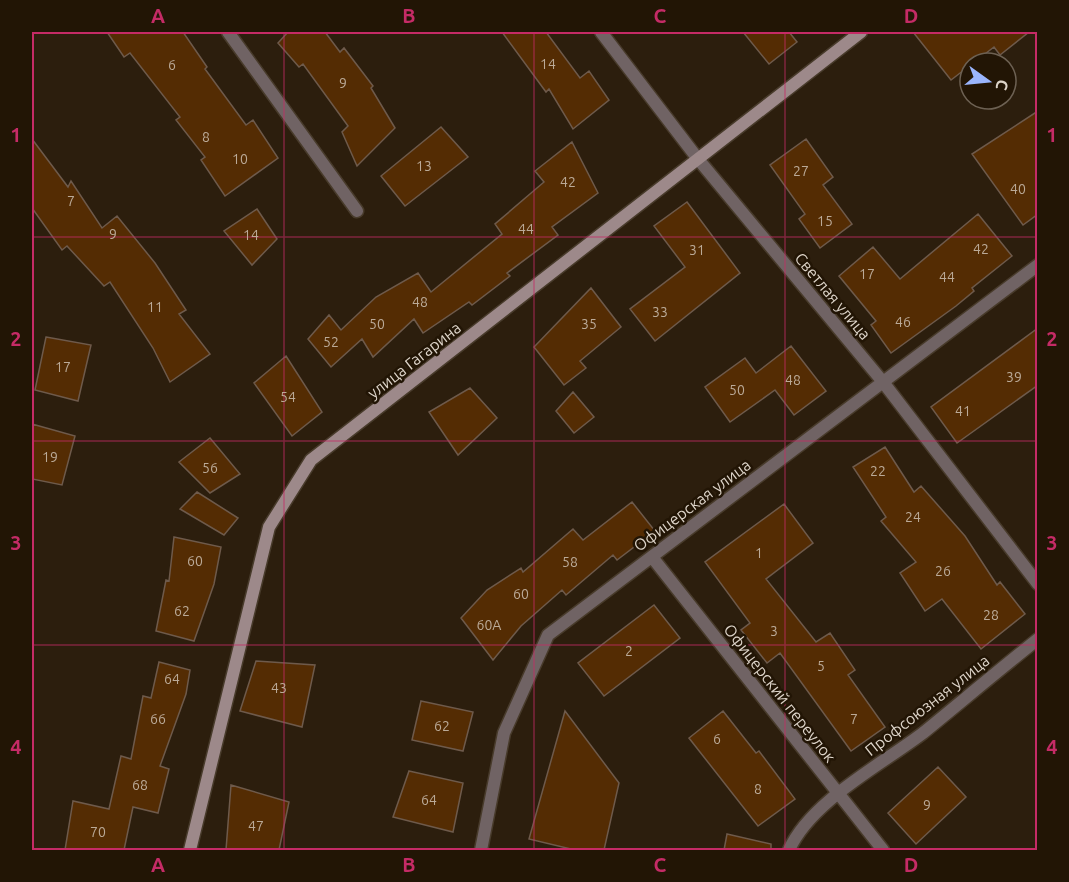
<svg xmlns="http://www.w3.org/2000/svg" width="1069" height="882" font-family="Ubuntu,sans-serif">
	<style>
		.building { fill: #542c03; stroke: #6e5a4b; stroke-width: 1.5 }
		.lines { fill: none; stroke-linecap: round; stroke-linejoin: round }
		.street-casing { stroke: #483b2b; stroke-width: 15 }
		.secondary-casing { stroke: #483b2b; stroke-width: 15 }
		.street { stroke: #706364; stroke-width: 12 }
		.secondary { stroke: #9d898a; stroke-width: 12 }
		.grid { fill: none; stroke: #c52b66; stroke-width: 1.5; stroke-opacity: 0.55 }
		.labels { text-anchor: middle; stroke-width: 5; stroke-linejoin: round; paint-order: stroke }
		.number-label { font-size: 14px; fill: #bbaa98 }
		.street-label { font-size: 16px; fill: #ddd4c9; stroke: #221505 }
		.neatline { fill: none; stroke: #c52b66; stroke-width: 2 }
		.grid-label { font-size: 20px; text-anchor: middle; font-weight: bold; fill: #c52b66 }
	</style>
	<rect width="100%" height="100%" fill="#2c1e0d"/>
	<path class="building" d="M107,32H183L207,67L205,69L246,125L253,120L278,158L225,196L201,160L205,157L176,120L180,117L130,53L124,57Z
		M288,32H325L340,52L344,48L373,86L371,88L395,128L357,166L342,132L348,126L303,64L299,67L278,43Z
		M502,32H546L580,78L589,71L609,100L573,129L549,89L546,92Z
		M743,32H789L797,42L769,64Z
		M913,32H1029L1000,55L994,47L951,80Z
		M1038,111V214L1023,225L972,154Z
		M441,127L468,157L405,206L381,176Z
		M32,139L68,187L71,181L102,228L117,216L155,263L186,310L179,314L210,354L170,382L153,348L110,282L104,286L67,246L62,250L32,208Z
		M806,139L833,177L823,185L852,224L820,248L799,219L805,214L770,165Z
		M572,142L598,193L552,227L558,235L507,273L510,276L472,305L469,302L423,333L414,319L373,357L362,339L331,367L308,339L329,315L341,330L376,297L418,273L431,292L502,234L495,224L544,182L535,171Z
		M687,202L740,273L655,341L630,309L685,267L654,226Z
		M257,209L277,239L252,265L224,231Z
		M978,214L1012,256L972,288L974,291L956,306L891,353L871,325L876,321L839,276L873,247L900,279Z
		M591,288L621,327L580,361L586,368L564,385L534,347Z
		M1038,328V385L957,443L931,407Z
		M46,337L91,345L78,401L35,390Z
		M791,346L826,391L794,415L775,390L730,422L705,387L745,358L756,373Z
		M286,356L322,412L292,436L254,383Z
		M470,388L497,418L458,455L429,412Z
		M573,392L594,417L574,433L556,411Z
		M32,424L75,436L62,485L32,479Z
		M210,438L240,474L210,493L179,462Z
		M885,447L914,492L921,486L965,536L997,585L1000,582L1025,614L981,649L942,599L925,611L900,573L916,562L881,521L886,517L853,467Z
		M197,492L238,518L224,535L180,509Z
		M632,502L655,531L617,560L613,555L566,595L562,590L521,626L493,660L461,618L487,590L521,568L523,572L573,529L583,540Z
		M784,504L813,543L766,579L816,642L830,633L855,670L848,675L885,727L851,751L780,653L767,663L741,630L750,623L705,562Z
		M174,537L221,547L214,584L194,641L156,631L166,580L169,581Z
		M654,605L680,638L604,696L578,663Z
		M256,661L315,665L302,727L240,711Z
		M159,662L190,670L186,694L160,766L169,769L158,813L133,807L124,850H65L73,801L109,809L121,756L131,759L143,696L151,698Z
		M421,701L473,712L463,751L412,740Z
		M565,711L619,783L604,850H575L529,839Z
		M723,711L756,753L759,751L795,799L758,826L689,738Z
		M938,767L966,797L916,844L888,813Z
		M409,771L463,783L453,832L393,817Z
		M231,785L289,802L279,850H226Z
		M727,834L771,844V850H724Z"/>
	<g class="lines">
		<g class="street-casing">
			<path id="street" d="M228,32L357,211
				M601,32L698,159L883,382L1038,584
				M652,557L883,850
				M481,850L504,733L548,635L1038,265
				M789,850C811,801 881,765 923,733C961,702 999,670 1038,639"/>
		</g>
		<g class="secondary-casing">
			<path id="secondary" d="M190,850L269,527L311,460L861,32"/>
		</g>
		<use href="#street" class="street"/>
		<use href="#secondary" class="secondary"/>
	</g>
	<path class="grid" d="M284,32V850M534,32V850M785,32V850M32,237H1038M32,441H1038M32,645H1038"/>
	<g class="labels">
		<g class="number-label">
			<text x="548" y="69">14</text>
			<text x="172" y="70">6</text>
			<text x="343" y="88">9</text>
			<text x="206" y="142">8</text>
			<text x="240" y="164">10</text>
			<text x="424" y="171">13</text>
			<text x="801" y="176">27</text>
			<text x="568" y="187">42</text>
			<text x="1018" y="194">40</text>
			<text x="71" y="206">7</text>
			<text x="825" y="226">15</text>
			<text x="526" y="234">44</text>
			<text x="113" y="239">9</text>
			<text x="251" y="240">14</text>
			<text x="981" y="254">42</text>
			<text x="697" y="255">31</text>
			<text x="867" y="279">17</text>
			<text x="947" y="282">44</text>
			<text x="420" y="307">48</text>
			<text x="155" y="312">11</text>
			<text x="660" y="317">33</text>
			<text x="903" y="327">46</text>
			<text x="377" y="329">50</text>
			<text x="589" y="329">35</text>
			<text x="331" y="347">52</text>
			<text x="63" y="372">17</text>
			<text x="1014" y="382">39</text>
			<text x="793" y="385">48</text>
			<text x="737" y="395">50</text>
			<text x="288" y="402">54</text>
			<text x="963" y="416">41</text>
			<text x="50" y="462">19</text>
			<text x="210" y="473">56</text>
			<text x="878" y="476">22</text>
			<text x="913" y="522">24</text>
			<text x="759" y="558">1</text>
			<text x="195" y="566">60</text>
			<text x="570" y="567">58</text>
			<text x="943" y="576">26</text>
			<text x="521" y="599">60</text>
			<text x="182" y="616">62</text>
			<text x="991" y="620">28</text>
			<text x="489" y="630">60А</text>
			<text x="774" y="636">3</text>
			<text x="629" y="656">2</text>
			<text x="821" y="671">5</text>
			<text x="172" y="684">64</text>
			<text x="279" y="693">43</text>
			<text x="158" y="724">66</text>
			<text x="854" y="724">7</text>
			<text x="442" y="731">62</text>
			<text x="717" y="744">6</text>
			<text x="140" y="790">68</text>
			<text x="758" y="794">8</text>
			<text x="429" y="805">64</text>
			<text x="927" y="810">9</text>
			<text x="256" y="831">47</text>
			<text x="98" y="837">70</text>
		</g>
		<g class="street-label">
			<text transform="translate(833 296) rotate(50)" y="6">Светлая улица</text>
			<text transform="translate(414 360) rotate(-38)" y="6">улица Гагарина</text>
			<text transform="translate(692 505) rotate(-37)" y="6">Офицерская улица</text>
			<text transform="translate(780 693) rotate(52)" y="6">Офицерский переулок</text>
			<text transform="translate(927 705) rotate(-38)" y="6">Профсоюзная улица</text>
		</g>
	</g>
	<rect width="1069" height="882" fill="none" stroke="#221505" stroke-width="66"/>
	<g transform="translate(988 81) rotate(105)"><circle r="28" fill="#221505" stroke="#6d6153" stroke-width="1.5"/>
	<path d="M0-4.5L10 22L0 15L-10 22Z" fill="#9ab5fd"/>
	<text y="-9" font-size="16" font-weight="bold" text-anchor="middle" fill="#ddd4c9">С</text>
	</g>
	<rect x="33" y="33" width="1003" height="816" class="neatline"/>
	<g class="grid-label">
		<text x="158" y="23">A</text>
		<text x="409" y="23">B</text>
		<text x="660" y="23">C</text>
		<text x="911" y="23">D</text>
		<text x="16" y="142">1</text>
		<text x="1052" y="142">1</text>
		<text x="16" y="346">2</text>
		<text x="1052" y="346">2</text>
		<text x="16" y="550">3</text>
		<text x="1052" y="550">3</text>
		<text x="16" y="754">4</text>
		<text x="1052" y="754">4</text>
		<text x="158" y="872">A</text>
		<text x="409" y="872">B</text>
		<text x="660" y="872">C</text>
		<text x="911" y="872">D</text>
	</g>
</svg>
